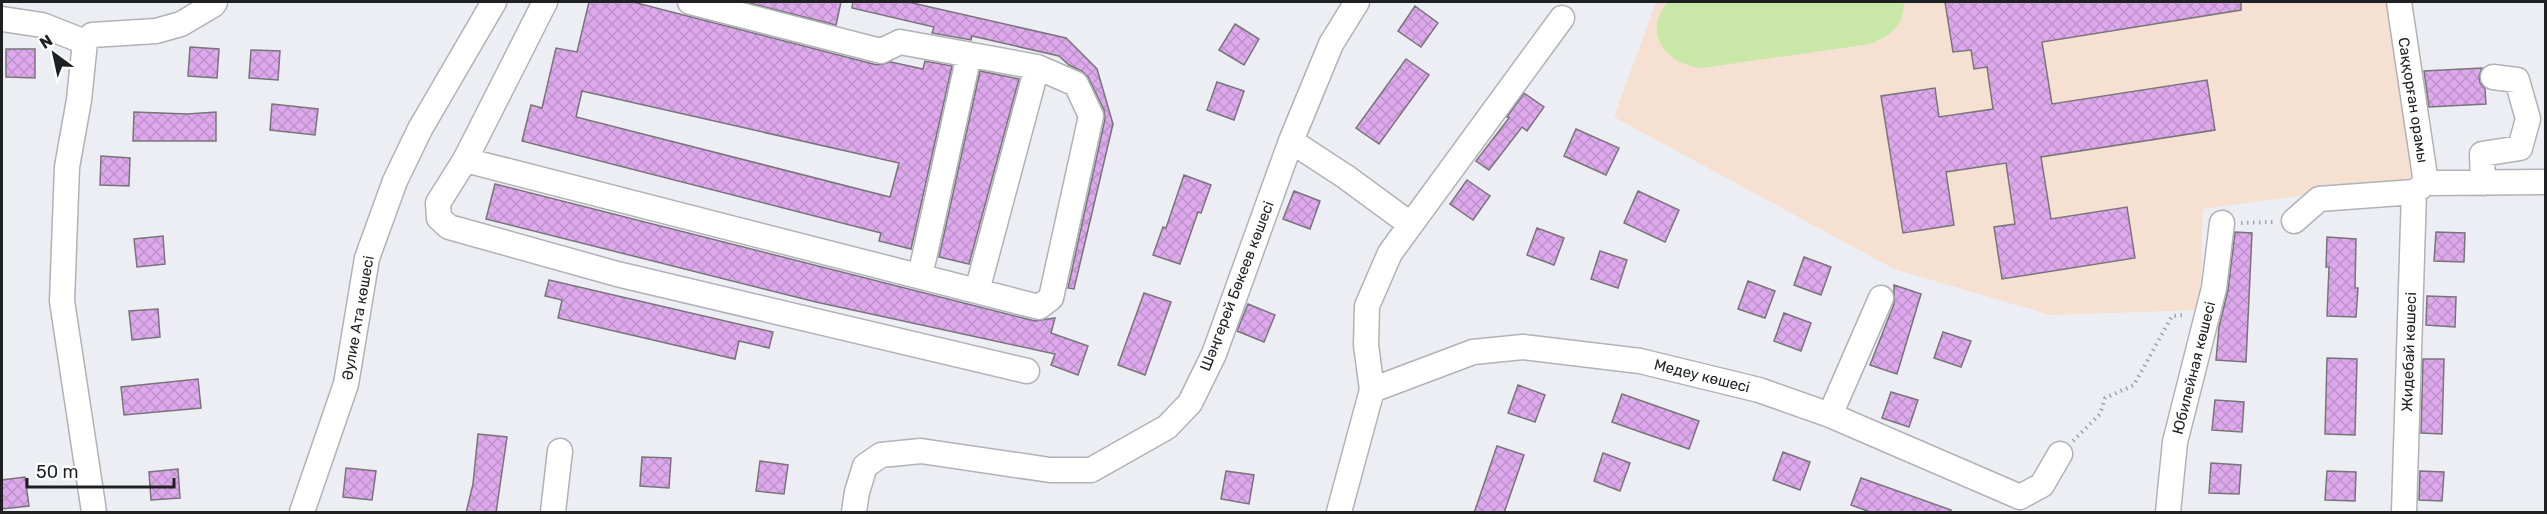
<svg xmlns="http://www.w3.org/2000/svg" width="2547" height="514" font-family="Rubik,sans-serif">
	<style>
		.education { fill: #f5e0d2 }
		.pitch { fill: #c9e8a8 }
		.building { fill: url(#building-cross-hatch); stroke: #787579; stroke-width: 1.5; fill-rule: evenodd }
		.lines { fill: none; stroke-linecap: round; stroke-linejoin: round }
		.minor-casing { stroke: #b1b2b7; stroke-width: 27 }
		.path { stroke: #a2a3a7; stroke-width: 4; stroke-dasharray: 1.5 4.5; stroke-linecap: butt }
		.minor { stroke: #fff; stroke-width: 24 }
		.labels { text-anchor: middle; stroke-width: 4.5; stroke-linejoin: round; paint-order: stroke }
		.street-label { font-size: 15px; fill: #1f2022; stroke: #fff }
	</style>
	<defs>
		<pattern id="building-cross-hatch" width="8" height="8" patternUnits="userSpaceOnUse" patternTransform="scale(1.5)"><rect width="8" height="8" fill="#dda9ec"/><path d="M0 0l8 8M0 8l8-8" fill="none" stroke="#bd91ca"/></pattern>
	</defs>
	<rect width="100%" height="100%" fill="#edeef3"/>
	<path class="education" d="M1656,2H2386L2419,180L2203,209L2200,310L2050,315L1894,269L1614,117Z"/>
	<path class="pitch" d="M1668,2H1904C1904,25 1891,36 1870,44L1702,68C1666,65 1641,33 1668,2Z"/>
	<path class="building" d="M589,2H633L877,65L891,62L923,69L925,61L952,66L911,249L879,241L881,233L522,141L531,105L542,108L556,48L577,52ZM582,91L899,163L890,197L576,117Z
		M745,2H841L836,25Z
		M853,2H908L1066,38L1097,69L1113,124L1074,289L1068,288L1105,119L1104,110L1088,77L1082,71L1069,65L1059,56L972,36L971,40L932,33L934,27L852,8Z
		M1945,2H2241V10L2042,42L2052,104L2207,80L2215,130L2041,157L2051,219L2127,207L2135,258L2002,279L1994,227L2015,224L2006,163L1946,172L1954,225L1903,233L1881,96L1935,88L1939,117L1993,109L1987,67L1974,69L1971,50L1953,52Z
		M1415,6L1438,23L1421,47L1398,31Z
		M1235,24L1259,39L1244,65L1219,50Z
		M190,47L219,49L217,78L188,76Z
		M6,49H35V78L6,77Z
		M251,50L280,51L278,80L249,78Z
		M1406,59L1429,75L1379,144L1356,128Z
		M2482,68L2479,76L2480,83L2485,89L2486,104L2429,107L2424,71Z
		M980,71L1019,79L969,264L939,257Z
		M1217,82L1244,91L1234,120L1207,110Z
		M1524,93L1544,107L1527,131L1522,127L1489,170L1476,161L1509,118L1507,117Z
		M272,104L318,109L315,135L270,130Z
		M134,112L187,114L216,112V141H133Z
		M1576,129L1619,148L1606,175L1564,156Z
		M101,156L130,158L129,186L100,185Z
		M1184,175L1211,185L1201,213L1198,212L1180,264L1153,255L1163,227L1166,228Z
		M1467,180L1490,196L1473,220L1450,204Z
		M495,184L1035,321L1055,318L1051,333L1088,346L1078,375L1051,365L1055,354L816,302L486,219Z
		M1294,191L1320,201L1310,229L1283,219Z
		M1638,191L1679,210L1665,242L1624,223Z
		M1537,228L1564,238L1554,265L1527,255Z
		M2235,232L2252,233L2246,362L2216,360L2219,327L2228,290Z
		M2436,232L2465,233L2464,262L2434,261Z
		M163,236L165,264L137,267L134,239Z
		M2327,237L2356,239L2355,288H2358L2356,317L2327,316L2329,267H2326Z
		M1600,251L1627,260L1618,288L1591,279Z
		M1804,257L1831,267L1821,295L1794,285Z
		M549,280L773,332L769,348L739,341L735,359L558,318L562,300L545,296Z
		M1748,281L1775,291L1765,318L1738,309Z
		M1894,285L1921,294L1897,374L1870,365L1894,304Z
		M1144,293L1171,302L1145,375L1118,365Z
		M2427,296L2456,297L2455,327L2426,325Z
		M1248,304L1275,315L1264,342L1237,331Z
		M158,309L160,337L132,340L129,311Z
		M1784,313L1811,323L1801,351L1774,341Z
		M1943,332L1971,341L1961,367L1934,358Z
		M2327,358L2357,359L2355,435L2325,434Z
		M2423,359H2444L2442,434L2421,433Z
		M198,379L201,408L124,415L121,387Z
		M1518,385L1545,395L1535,422L1508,413Z
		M1891,392L1918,400L1909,427L1882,418Z
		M1622,394L1699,421L1689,449L1612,422Z
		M2215,400L2244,402L2242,432L2212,430Z
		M478,434L507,437L496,513H466L473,484Z
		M1497,446L1524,455L1504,513H1474Z
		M1783,452L1810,462L1800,490L1773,480Z
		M1603,453L1630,463L1620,491L1594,481Z
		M642,457L671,458L669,488L640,486Z
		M760,461L788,465L784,494L756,491Z
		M2211,463L2241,465L2239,494L2209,493Z
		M346,468L376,471L372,500L343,497Z
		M178,469L180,498L151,500L149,472Z
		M1226,471L1254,475L1249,504L1221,499Z
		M2327,471L2356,472L2355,501L2325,500Z
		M2420,471L2444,472L2442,501L2419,500Z
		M25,477L29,506L2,509V480Z
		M1861,478L1951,510V513H1873L1851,505Z"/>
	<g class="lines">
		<g class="minor-casing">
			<path id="minor" d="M545,2L465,160L438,203L439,218L449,227L617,274L1027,371
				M2399,2L2426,183L2414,192
				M2,19L42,25L85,42
				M1291,141L1346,177L1410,224
				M465,160L1039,307L1051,298L1091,116L1076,84L1037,67L900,42L881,51L690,2
				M2426,183L2546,182
				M2483,183L2482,154L2520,148L2528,119L2517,80L2493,77
				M2294,221L2319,199L2414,192
				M920,276L969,55
				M977,291L1037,67
				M1372,390L1473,352L1523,347L1640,361L1759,390L1830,415L2020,497
				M1830,415L1881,298
				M2020,497L2042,485L2060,454
				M94,512L62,301L67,167L79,100L85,42L92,35L156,31L181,24L213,5L215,2
				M302,512L346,384L367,258L395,181L420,129L494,2
				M553,512L560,451
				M854,512L857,492L865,466L881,455L921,451L1050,470H1091L1167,427L1190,403L1214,354L1291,141L1331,44L1357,2
				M1339,512L1372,390L1366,345L1367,306L1390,253L1562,18
				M2168,512L2175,442L2214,288L2222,223
				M2404,512L2414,192"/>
		</g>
		<path class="path" d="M2241,223L2275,222
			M2073,441L2100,414L2105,398L2134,385L2172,316L2185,315"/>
		<use href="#minor" class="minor"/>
	</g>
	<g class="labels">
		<g class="street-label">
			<text transform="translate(2413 100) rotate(81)" y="5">Саққорған орамы</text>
			<text transform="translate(1237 286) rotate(-69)" y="5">Шәңгерей Бөкеев көшесі</text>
			<text transform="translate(358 318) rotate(-80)" y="5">Әулие Ата көшесі</text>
			<text transform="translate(2409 352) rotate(-88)" y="5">Жидебай көшесі</text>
			<text transform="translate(2194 368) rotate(-76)" y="5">Юбилейная көшесі</text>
			<text transform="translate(1702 376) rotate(14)" y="5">Медеу көшесі</text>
		</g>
	</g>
	<rect width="2547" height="514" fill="none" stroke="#1f2022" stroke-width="6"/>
	<g transform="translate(54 54) rotate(327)" stroke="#ffffff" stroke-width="4.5" paint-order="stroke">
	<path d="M0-4.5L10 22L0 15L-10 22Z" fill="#1f2022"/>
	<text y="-9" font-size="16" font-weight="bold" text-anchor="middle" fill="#1f2022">N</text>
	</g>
	<path d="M27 478v9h147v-9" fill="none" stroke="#1f2022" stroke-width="3"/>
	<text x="36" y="478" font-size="18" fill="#1f2022" stroke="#ffffff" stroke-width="4.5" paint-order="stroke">50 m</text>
</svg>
